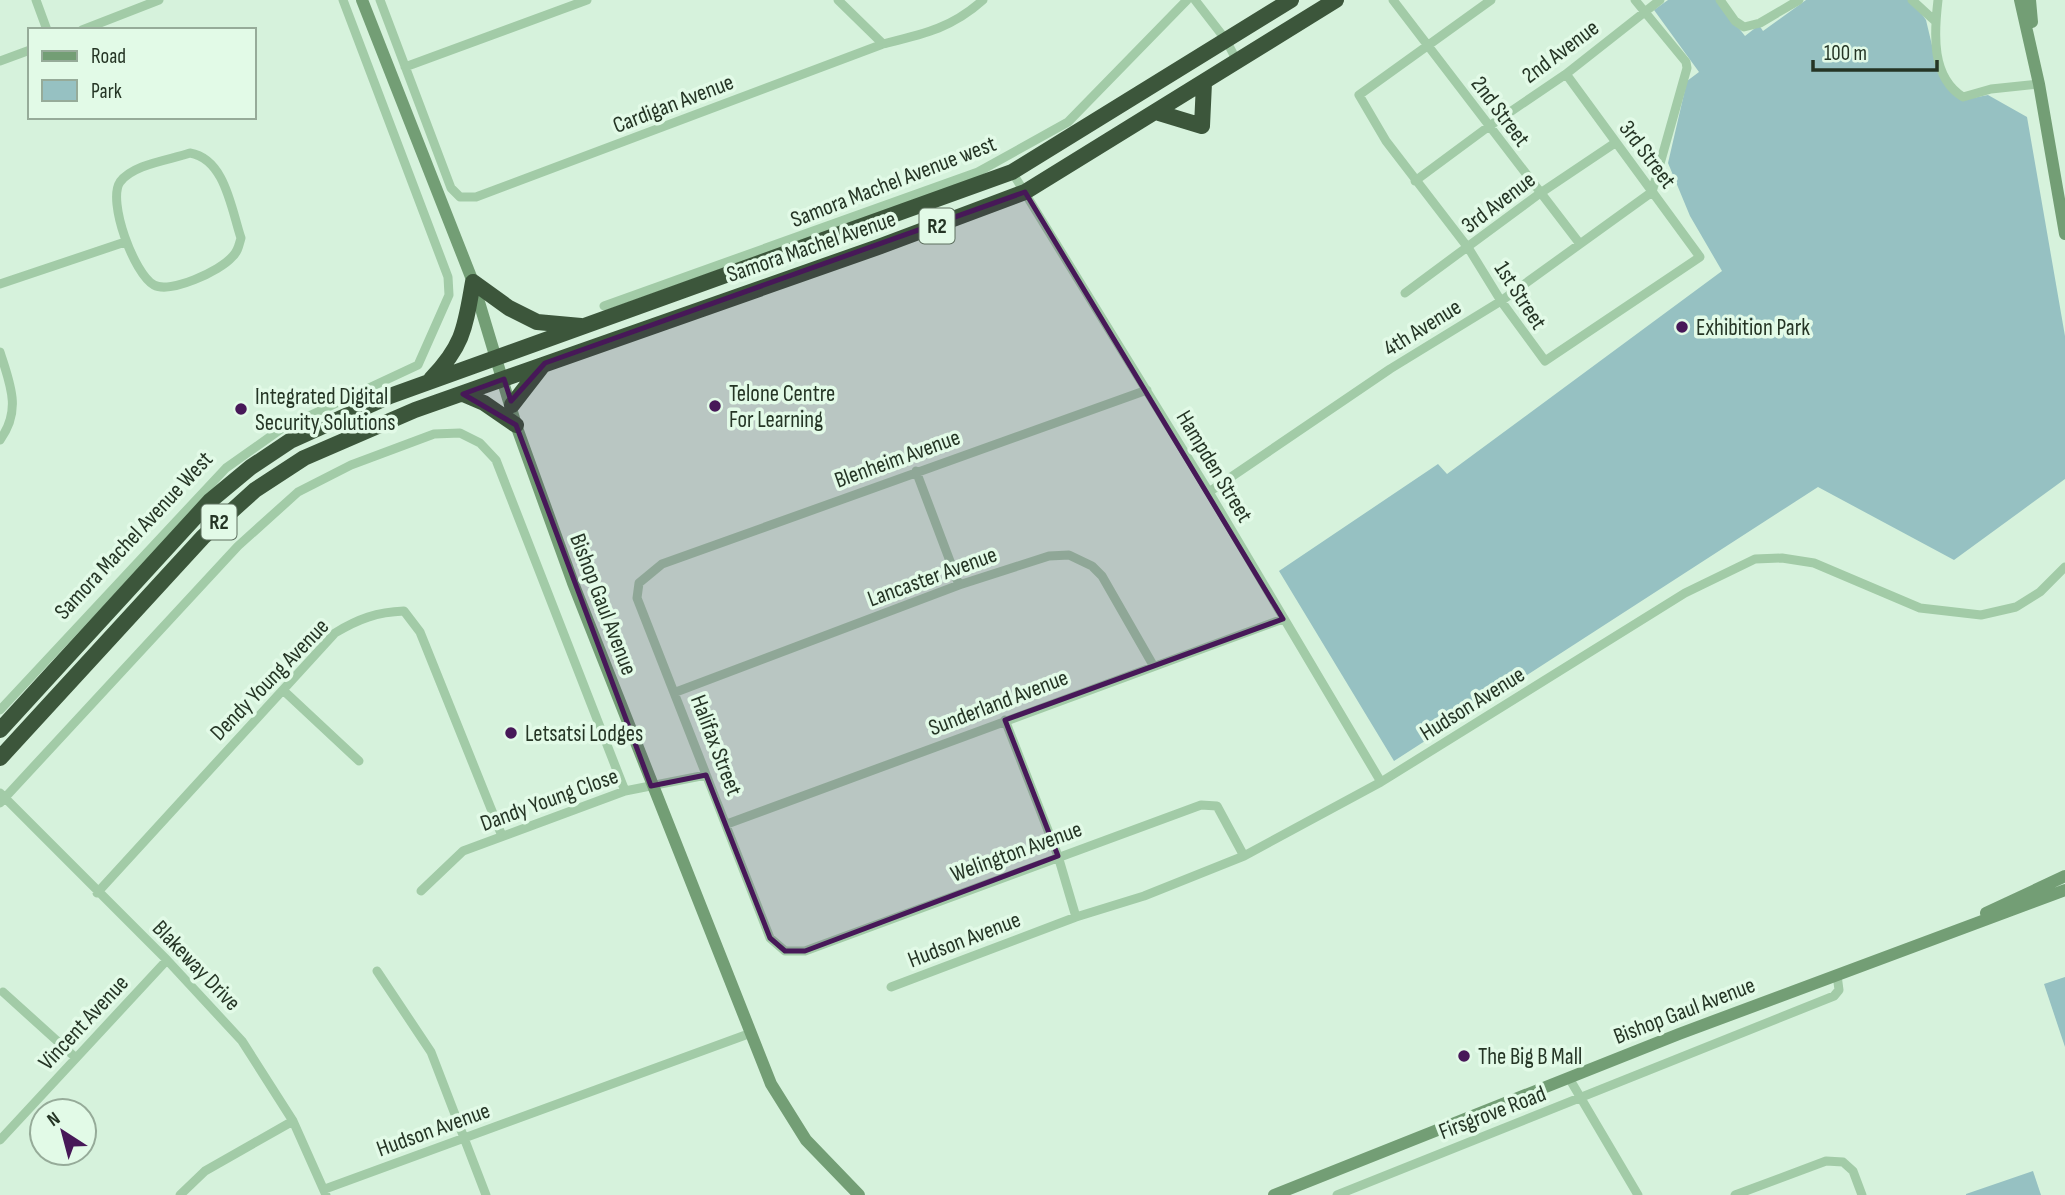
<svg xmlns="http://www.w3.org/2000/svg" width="2065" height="1195" viewBox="0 0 2065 1195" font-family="'Sofia Sans Condensed',sans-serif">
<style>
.green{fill:#96c1c2}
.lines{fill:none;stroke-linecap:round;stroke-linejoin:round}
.street{stroke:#a2cba7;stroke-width:9}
.secondary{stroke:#739e75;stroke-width:12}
.highway{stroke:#3c563b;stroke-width:16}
.marked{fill:#471858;fill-opacity:0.2;stroke:#471858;stroke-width:5;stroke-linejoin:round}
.poi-dot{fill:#471858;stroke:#e2fae7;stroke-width:2.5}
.labels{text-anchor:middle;stroke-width:7;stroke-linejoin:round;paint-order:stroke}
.shield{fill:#e2fae7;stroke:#5e705f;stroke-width:2}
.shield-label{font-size:21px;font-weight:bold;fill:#253525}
.street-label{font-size:23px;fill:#253525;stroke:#e2fae7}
.poi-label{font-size:23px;fill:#253525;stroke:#e2fae7;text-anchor:start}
</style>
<rect width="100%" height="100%" fill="#d6f2dc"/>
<path class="green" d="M1668,0H1717L1745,36L1759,25L1763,31L1806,0H1912L1926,20L1939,75L1962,100L1988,95L2027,117L2065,336V479L1954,560L1818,487L1394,761L1279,571L1438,464L1447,474L1722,271L1690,216L1668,163L1687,81L1699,72L1654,10Z
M2065,977V1047L2044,984Z
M2033,1171L2041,1195H1966V1194Z"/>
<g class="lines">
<path class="street" d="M36,0L47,30
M380,0L451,188L460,197H476L883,44C924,34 952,28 983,0
M838,0L883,44
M1195,0L1226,40L1238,63
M1393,0L1580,244
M1491,0L1359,95L1386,141L1469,249L1501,301L1545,361L1700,257L1566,74
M1720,0L1735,21L1744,27L1760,23L1799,0
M1912,0L1935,21
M1938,0C1934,34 1931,77 1963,97L1991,89L2039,84
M82,30L159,0
M0,61L30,50
M405,67L587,0
M190,153C225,159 231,208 241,238C239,245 238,252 232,257C220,271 170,294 154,285C134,274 107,201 120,182C133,164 170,160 190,153Z
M1012,172L1209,492L1381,782
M1415,181L1488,127L1566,74L1660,0
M0,284L125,242
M1405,293L1539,194L1615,143
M604,306L978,172L1068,122L1187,0
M0,352C10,384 22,410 0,440
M1147,390L662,564L639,583L637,598L770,938L785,951H805L1201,805L1217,806L1244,856
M916,471L959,585
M1209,492L1390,369L1501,301L1652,192L1687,68L1686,62L1635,0
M284,691L359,761
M676,692L959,585L1049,556L1069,555L1092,566L1102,576L1153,665
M0,710L226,468L281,429L418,365L449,295L448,277L343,0
M1005,720L1058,856L1076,917
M0,793L167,960L242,1041L293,1121L326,1195
M0,803L238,546L298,492L351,465L434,434L460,433L480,443L496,460L625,791
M727,824L1283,619
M421,891L463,851L625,791L706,775
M97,893L335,633C358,619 377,612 404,611L420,632L502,836
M377,971L431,1052L486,1195
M891,987L1076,917L1144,896L1244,856L1381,782L1685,593L1755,559L1782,558L1814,563L1920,608L1981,615L2016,607L2040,592L2065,567
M3,992L76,1058
M1569,1078L1638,1195
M0,1140L167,960
M325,1189L751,1033
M180,1195L205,1171L293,1121
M1337,1195L1834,996L1839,990L1837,975
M1735,1195L1826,1161L1843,1162L1853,1171L1862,1195"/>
<path class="secondary" d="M362,0L473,282L516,425L573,583L771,1084L806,1140L859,1195
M2020,0L2039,84L2065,234
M2030,0L2032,22
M1986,913L2065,876
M1274,1195L1679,1034L2065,890"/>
<path class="highway" d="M1156,112L1202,126L1204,83
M431,379C464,345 465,327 473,282L509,308L537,322L581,326
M463,394L484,403L516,425
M512,405L543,365
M0,730L210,501L251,467L290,441L390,396L1012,172L1291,0
M0,758L203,537L255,490L304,458L415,410L881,246L1025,192L1336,0"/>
</g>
<path class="marked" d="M1025,192L1283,619L1005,720L1058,856L805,951H785L770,938L706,775L651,786L516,425L463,394L504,379L511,401L545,363Z"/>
<g class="poi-dot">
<circle cx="1682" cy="327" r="7"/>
<circle cx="715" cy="406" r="7"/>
<circle cx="241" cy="409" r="7"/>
<circle cx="511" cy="733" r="7"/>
<circle cx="1464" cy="1056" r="7"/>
</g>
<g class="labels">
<g class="shield">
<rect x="919.5" y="208.5" width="35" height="35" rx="5"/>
<rect x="201.5" y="504.5" width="35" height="35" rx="5"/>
</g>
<g class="shield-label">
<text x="937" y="233">R2</text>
<text x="219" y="529">R2</text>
</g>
<g class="street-label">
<text transform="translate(1560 51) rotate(-37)" y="8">2nd Avenue</text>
<text transform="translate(673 103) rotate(-21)" y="8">Cardigan Avenue</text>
<text transform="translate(1501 111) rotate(53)" y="8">2nd Street</text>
<text transform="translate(1648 154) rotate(53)" y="8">3rd Street</text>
<text transform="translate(893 181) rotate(-21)" y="8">Samora Machel Avenue west</text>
<text transform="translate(1498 202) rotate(-37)" y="8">3rd Avenue</text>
<text transform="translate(811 246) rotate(-19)" y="8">Samora Machel Avenue</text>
<text transform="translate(1521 295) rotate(57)" y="8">1st Street</text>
<text transform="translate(1422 327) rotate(-32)" y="8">4th Avenue</text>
<text transform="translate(897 458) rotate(-20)" y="8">Blenheim Avenue</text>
<text transform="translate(1215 466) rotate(59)" y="8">Hampden Street</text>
<text transform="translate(133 535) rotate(-47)" y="8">Samora Machel Avenue West</text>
<text transform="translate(932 576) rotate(-20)" y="8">Lancaster Avenue</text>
<text transform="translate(604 604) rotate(69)" y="8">Bishop Gaul Avenue</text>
<text transform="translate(269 679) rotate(-46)" y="8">Dendy Young Avenue</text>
<text transform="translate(998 702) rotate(-21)" y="8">Sunderland Avenue</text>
<text transform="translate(1472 703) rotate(-32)" y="8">Hudson Avenue</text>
<text transform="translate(717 745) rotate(69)" y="8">Halifax Street</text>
<text transform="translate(549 799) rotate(-20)" y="8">Dandy Young Close</text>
<text transform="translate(1016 851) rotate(-20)" y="8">Welington Avenue</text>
<text transform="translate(964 939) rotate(-21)" y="8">Hudson Avenue</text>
<text transform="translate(197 965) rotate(46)" y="8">Blakeway Drive</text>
<text transform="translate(1684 1010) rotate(-21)" y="8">Bishop Gaul Avenue</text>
<text transform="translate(83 1022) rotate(-47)" y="8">Vincent Avenue</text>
<text transform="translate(1492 1112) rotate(-21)" y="8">Firsgrove Road</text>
<text transform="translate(433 1129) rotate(-20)" y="8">Hudson Avenue</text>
</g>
<g class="poi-label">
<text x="1696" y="335">Exhibition Park</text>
<text x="729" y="401">Telone Centre<tspan x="729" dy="26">For Learning</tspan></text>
<text x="255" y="404">Integrated Digital<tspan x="255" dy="26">Security Solutions</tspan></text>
<text x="525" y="741">Letsatsi Lodges</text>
<text x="1478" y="1064">The Big B Mall</text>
</g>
</g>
<rect x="28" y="28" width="228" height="91" fill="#e2fae7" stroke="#96ab99" stroke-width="2"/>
<rect x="42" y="51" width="35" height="10" fill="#739e75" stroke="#96ab99" stroke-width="2"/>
<text x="91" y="63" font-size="21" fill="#253525">Road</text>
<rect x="42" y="80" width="35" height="21" fill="#96c1c2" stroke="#96ab99" stroke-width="2"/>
<text x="91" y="98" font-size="21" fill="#253525">Park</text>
<g transform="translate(63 1132) rotate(324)"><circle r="33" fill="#e2fae7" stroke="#96ab99" stroke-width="2"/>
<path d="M0-5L12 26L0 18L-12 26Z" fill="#471858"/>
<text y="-10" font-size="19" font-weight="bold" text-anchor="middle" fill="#253525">N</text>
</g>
<path d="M1813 60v10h124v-10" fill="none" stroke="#253525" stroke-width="3.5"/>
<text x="1824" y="60" font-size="21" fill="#253525" stroke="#e2fae7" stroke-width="5" paint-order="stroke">100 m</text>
</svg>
